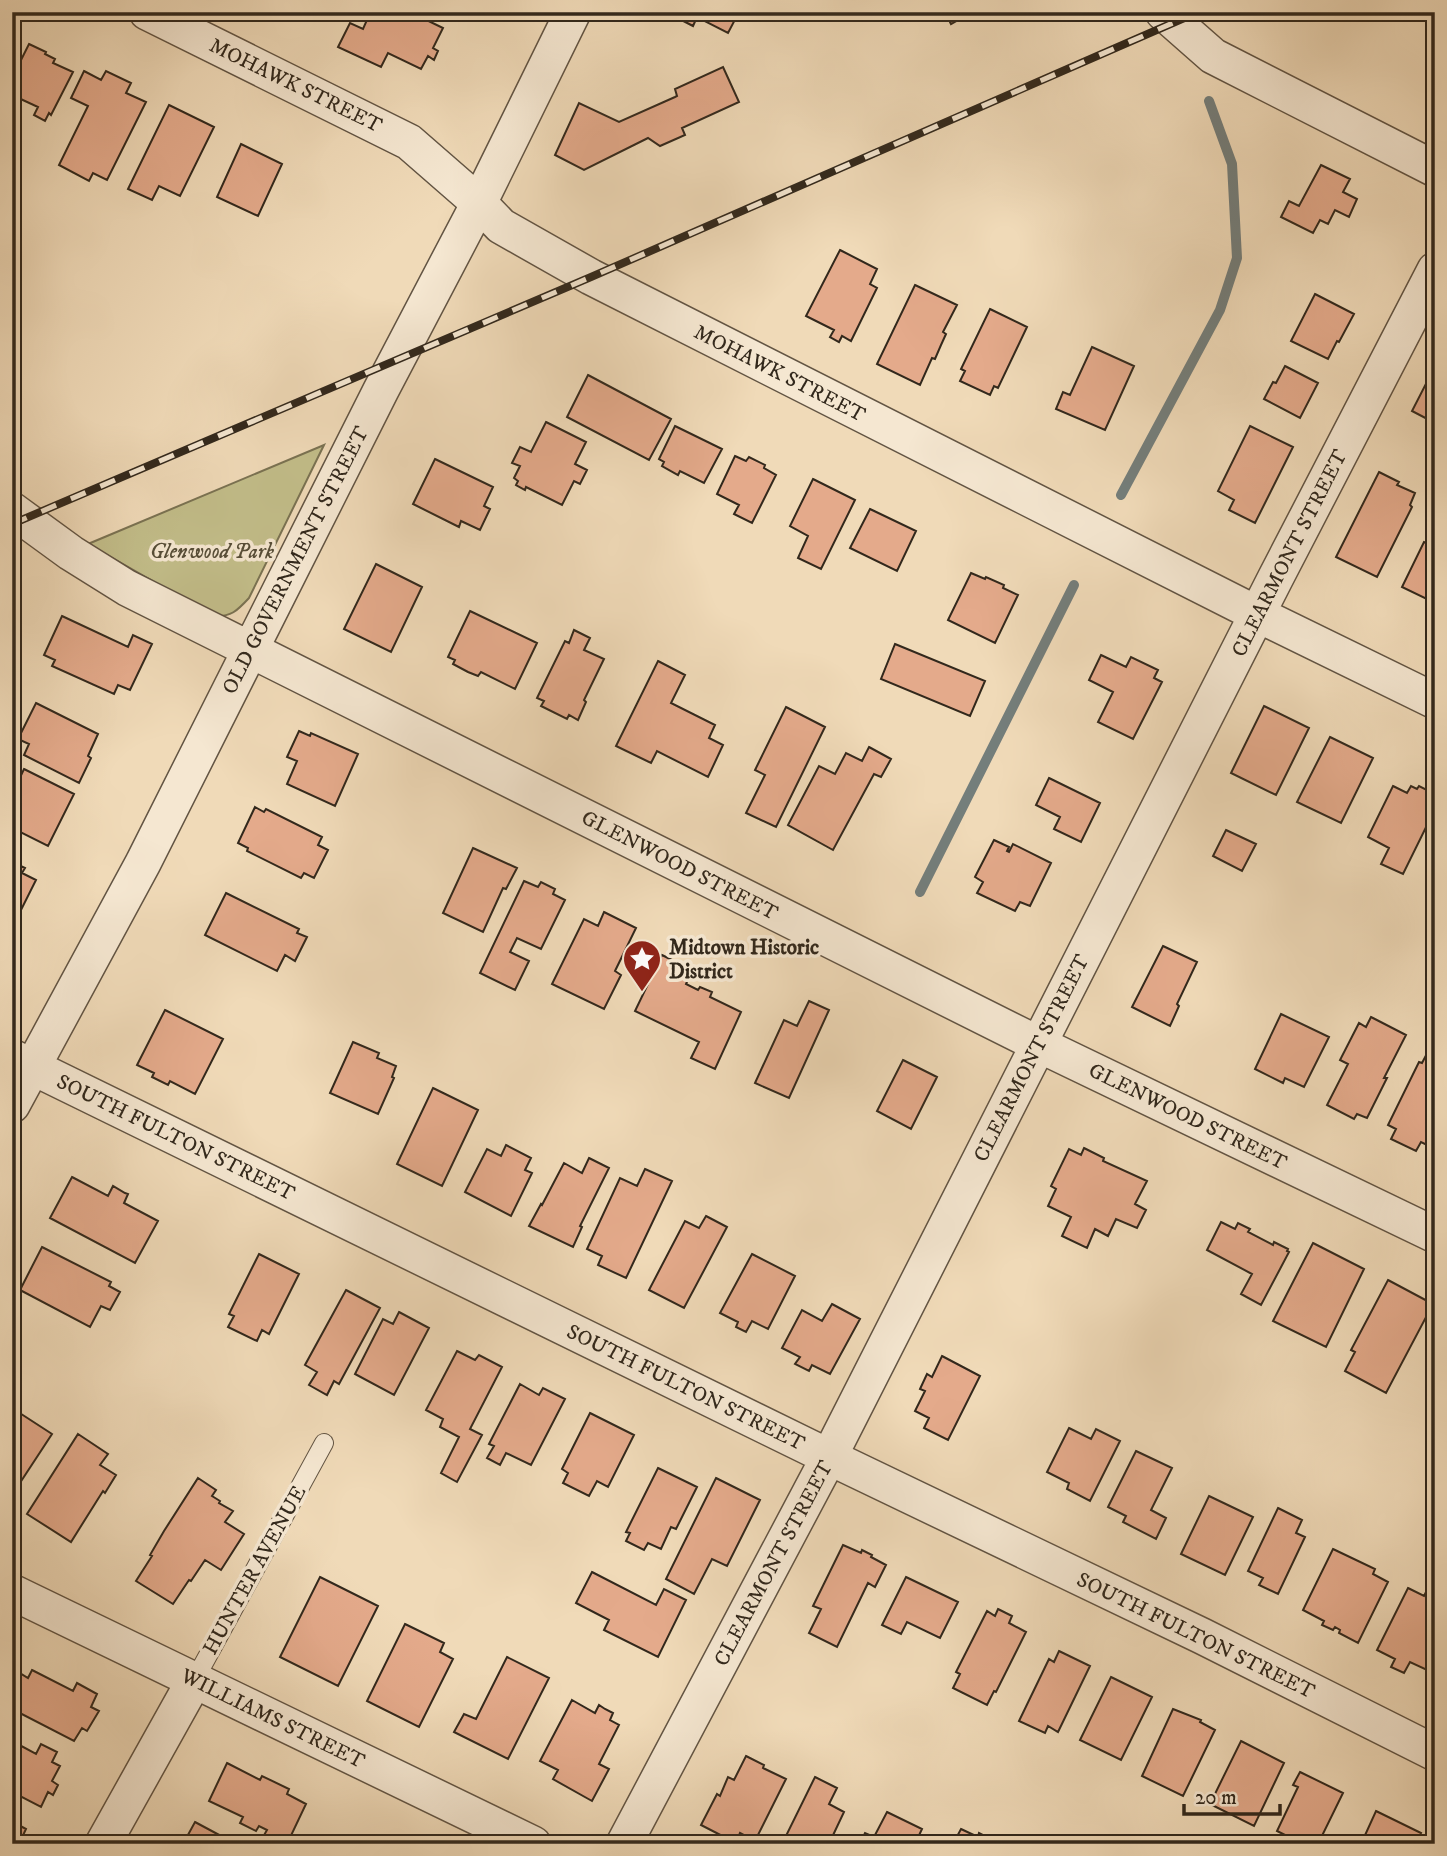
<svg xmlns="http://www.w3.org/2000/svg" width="1447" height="1856" viewBox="0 0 1447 1856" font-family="'IM FELL DW Pica',serif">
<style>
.green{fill:#c2bd89;stroke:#7a7252;stroke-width:2}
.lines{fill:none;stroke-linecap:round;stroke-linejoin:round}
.stream{stroke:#747e7b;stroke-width:10}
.building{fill:#e4aa8b;stroke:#32281c;stroke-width:2}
.service-casing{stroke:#625443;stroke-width:20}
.minor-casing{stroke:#625443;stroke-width:38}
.service{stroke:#f5e7d1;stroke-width:18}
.minor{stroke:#f5e7d1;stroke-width:35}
.rail-casing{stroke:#32281c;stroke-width:8}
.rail{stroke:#f5e7d1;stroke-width:5;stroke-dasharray:16;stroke-linecap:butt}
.labels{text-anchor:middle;stroke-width:7;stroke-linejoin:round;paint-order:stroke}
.street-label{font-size:21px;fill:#32281c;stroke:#f5e7d1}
.park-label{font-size:21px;font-style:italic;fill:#564d37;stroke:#f5e7d1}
.poi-label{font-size:21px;font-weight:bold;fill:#32281c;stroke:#f5e7d1;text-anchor:start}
</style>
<rect width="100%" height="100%" fill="#f0dab8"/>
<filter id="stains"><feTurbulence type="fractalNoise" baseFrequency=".00286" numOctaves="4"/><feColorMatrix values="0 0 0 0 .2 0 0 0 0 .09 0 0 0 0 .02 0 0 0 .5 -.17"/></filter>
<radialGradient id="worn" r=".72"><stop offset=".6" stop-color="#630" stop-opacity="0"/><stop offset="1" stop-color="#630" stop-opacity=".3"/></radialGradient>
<path class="green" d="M324,445L249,598C237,611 231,617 214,616L88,544Z"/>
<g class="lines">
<path class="stream" d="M1121,495L1220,310L1237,258L1232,164L1209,101
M920,892L1074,585"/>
</g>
<path class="building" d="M356,12H410L443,28L433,48L438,51L434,60L428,56L421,69L388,53L381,67L338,47L350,23L363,29L367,20L356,14Z
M666,12H739L728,33L697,17L693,26Z
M945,12H972L951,24Z
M29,44L46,52L45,54L55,59L53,63L73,72L51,115L49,113L45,121L34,115L38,107L12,95V78Z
M723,67L739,102L682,128L685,135L660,146L648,138L584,170L555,155L579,103L619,122L675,97L677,96L675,89Z
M84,71L101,80L106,71L131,83L126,93L146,102L107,180L93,173L89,181L59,165L88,106L71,98Z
M169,105L214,127L180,196L159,186L152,200L128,189Z
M241,144L282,164L258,216L217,197Z
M1321,165L1350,179L1343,192L1357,199L1349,217L1335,210L1328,224L1320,220L1313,233L1281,217L1289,201L1299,206Z
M840,250L877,269L870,284L877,288L851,341L842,336L839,342L830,337L834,330L806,316Z
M915,285L957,305L943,332L946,334L941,345L935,359L932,358L920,385L877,364Z
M1315,294L1354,314L1339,342L1337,341L1328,359L1291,341Z
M990,309L1027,327L998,388L994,386L990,395L960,381L965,371L961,369Z
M1092,347L1134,366L1105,430L1056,409L1063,392L1070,395Z
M1285,366L1318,383L1300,418L1264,399L1273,382L1276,383Z
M1433,370L1435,371V423L1412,411Z
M588,375L671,419L649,460L567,417Z
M546,422L586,442L575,464L587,470L580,484L574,481L562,505L526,487L525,490L516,485L518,481L514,478L520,466L512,463L520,447L531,452Z
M675,426L722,449L704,483L680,471L678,475L662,466L664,462L659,459Z
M1250,426L1293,447L1255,523L1229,510L1234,500L1218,491Z
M735,456L746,461L749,457L765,465L764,468L776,475L752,523L734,514L739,505L717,494Z
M435,459L493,487L484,506L490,509L480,530L461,521L459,527L413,504Z
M1379,472L1399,482L1397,485L1415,493L1410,505L1412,507L1377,577L1336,557Z
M813,479L855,500L821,569L798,558L808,536L790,526Z
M870,509L916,531L897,571L850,548Z
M1435,537V603L1402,587L1424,542L1431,545Z
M376,564L422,587L391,652L344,629Z
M971,573L985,579L986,577L1004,585L1003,588L1018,595L995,643L948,620Z
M470,611L537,643L515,689L481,672L478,676L468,672L453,664L455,660L448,657Z
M62,616L128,647L133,635L152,644L130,690L118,685L114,694L52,666L55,660L44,655Z
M574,630L590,638L584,650L604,659L584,700L586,702L578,720L569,715L567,719L541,706L544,701L537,698L565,641L569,643Z
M895,644L985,681L970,716L881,679Z
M1101,655L1126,667L1131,657L1158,670L1154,678L1162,682L1133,739L1098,722L1113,692L1089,680Z
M658,661L685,675L671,703L715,725L709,738L723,745L708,777L657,751L651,763L616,746Z
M36,703L98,734L88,756L91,758L79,783L24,755L29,744L18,739Z
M1264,706L1309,728L1276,795L1231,773Z
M786,707L825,727L776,827L746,813L765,775L755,770Z
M299,731L310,736L311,733L358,754L335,806L287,784L297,761L287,757Z
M1330,737L1373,758L1341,823L1297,802Z
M869,747L891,759L881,777L874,774L833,850L788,825L819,766L835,774L846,753L862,761Z
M24,769L74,794L48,846L12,828V803L18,790L15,788Z
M1049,778L1100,803L1081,842L1054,829L1060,817L1036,805Z
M1393,786L1407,793L1411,786L1417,789L1419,786L1435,794V809L1403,874L1381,864L1389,848L1368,837Z
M255,807L264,812L266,809L322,837L318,845L328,850L314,878L304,873L301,878L247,851L248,848L238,843Z
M1226,830L1256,844L1242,871L1213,856Z
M994,840L1009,847L1007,851L1009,852L1013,844L1051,863L1030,906L1020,902L1015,911L977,893L983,882L975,877Z
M473,848L517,868L506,889L503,888L483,932L443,913Z
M12,862L25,868L22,873L36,880L19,914L12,911Z
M524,881L538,887L541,882L555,889L553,894L565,900L541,949L517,938L510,952L529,961L515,990L480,973Z
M226,893L299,929L297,933L307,937L295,961L285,955L277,971L205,935Z
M604,912L636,928L615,971L621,975L604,1009L552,984L584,919L598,926Z
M1163,946L1197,962L1177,1004L1179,1006L1170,1026L1132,1007Z
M662,955L692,970L686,984L698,990L700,987L712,992L710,997L741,1012L715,1069L691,1058L699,1042L635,1011Z
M809,1001L829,1010L789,1098L755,1083L784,1020L797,1026Z
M165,1010L223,1039L195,1094L170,1081L168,1085L152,1077L154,1073L137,1065Z
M1281,1014L1329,1037L1304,1087L1285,1078L1283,1083L1255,1069Z
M1371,1017L1406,1035L1384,1078H1387L1367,1118L1357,1114L1354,1119L1327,1105L1348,1064L1340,1060L1359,1023L1366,1027Z
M353,1042L379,1053L377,1058L396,1066L392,1077L394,1078L378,1114L330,1093Z
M1432,1044L1435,1046V1131L1427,1145L1421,1142L1416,1151L1391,1139L1396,1129L1388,1125L1419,1062L1422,1063Z
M903,1060L937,1077L911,1129L877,1111Z
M433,1088L478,1110L442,1186L397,1164Z
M506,1145L531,1158L525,1170L532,1173L511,1216L465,1192L487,1149L501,1156Z
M1084,1148L1104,1158L1103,1161L1147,1181L1135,1204L1146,1210L1137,1228L1116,1219L1108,1236L1095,1229L1087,1248L1062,1236L1071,1217L1048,1206L1056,1189L1051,1186L1069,1149L1081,1155Z
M589,1158L609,1168L580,1226L582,1227L573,1247L529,1226L541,1204L542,1205L564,1163L582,1173Z
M645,1169L672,1181L626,1278L598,1265L602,1256L587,1249L620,1178L637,1186Z
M72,1177L108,1196L113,1186L125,1193L128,1194L124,1203L158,1221L135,1263L50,1218Z
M706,1216L727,1227L684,1308L649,1290L685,1221L699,1228Z
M1221,1222L1235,1229L1238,1223L1250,1229L1248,1232L1273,1245L1274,1242L1288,1249L1287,1251L1289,1252L1261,1305L1241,1294L1252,1274L1207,1250Z
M1313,1243L1364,1269L1326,1347L1273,1321Z
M42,1247L111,1282L109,1286L120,1292L110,1310L101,1306L90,1327L20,1290Z
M259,1254L299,1274L269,1334L262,1330L257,1341L228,1327L234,1316L229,1314Z
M752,1254L795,1276L768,1329L752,1321L746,1332L736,1327L738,1322L720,1313Z
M1388,1280L1433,1304L1386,1393L1345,1371L1355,1352L1351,1350Z
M346,1290L380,1308L339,1384L334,1381L327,1395L309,1385L317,1372L305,1365Z
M832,1304L860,1319L830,1374L812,1365L809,1371L795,1364L800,1357L782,1348L802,1310L822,1321Z
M399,1312L429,1328L394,1395L355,1374L383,1319L393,1324Z
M457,1351L475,1360L479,1355L502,1367L470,1429L482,1435L457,1482L441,1473L459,1437L440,1427L443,1419L426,1410Z
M942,1356L980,1376L948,1440L924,1428L929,1418L915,1411L925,1391L920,1389L927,1374L932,1377Z
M520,1384L539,1395L543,1388L565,1399L531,1465L506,1453L500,1465L487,1458L494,1446L489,1444Z
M12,1408L52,1434L14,1492L12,1491Z
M590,1413L634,1435L608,1487L597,1481L589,1496L563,1483L568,1473L562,1469Z
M1069,1428L1091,1439L1096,1429L1120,1441L1090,1501L1067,1489L1069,1483L1047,1472Z
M78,1434L108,1454L100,1465L116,1475L105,1493L103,1491L71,1542L27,1514Z
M1136,1451L1172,1468L1151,1510L1166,1518L1156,1539L1123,1522L1126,1516L1108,1507Z
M658,1468L697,1487L676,1529L671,1527L661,1549L648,1543L644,1550L626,1541L630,1533L626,1532Z
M198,1478L216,1490L212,1496L220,1501L219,1503L233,1511L225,1522L244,1534L221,1570L205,1560L191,1581L189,1580L173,1604L136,1581L152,1556L150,1555L164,1531Z
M716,1478L760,1500L727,1566L712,1559L694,1594L666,1579Z
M1209,1496L1253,1517L1225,1575L1181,1554Z
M1278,1508L1302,1520L1296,1533L1305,1537L1278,1594L1259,1585L1263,1578L1248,1571Z
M843,1545L861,1553L862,1550L872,1555L871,1557L886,1565L875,1587L868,1583L837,1647L809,1633L821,1609L813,1606Z
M1333,1549L1375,1569L1373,1574L1388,1582L1358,1643L1339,1633L1340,1630L1335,1627L1333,1630L1322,1625L1324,1621L1303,1610Z
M592,1572L656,1605L664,1589L686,1600L658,1657L604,1630L609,1620L576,1603Z
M320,1577L378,1606L338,1686L280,1657Z
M906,1577L958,1602L940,1638L907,1622L901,1634L882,1625Z
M1408,1588L1424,1596L1428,1588L1435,1591V1653L1427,1670L1410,1662L1404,1673L1391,1667L1395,1659L1377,1650Z
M998,1609L1012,1616L1009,1623L1026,1632L996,1692L994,1691L987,1705L953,1688L960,1674L956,1672L987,1611L995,1616Z
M405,1624L444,1643L440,1652L453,1659L419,1727L367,1701Z
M1059,1651L1090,1666L1058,1732L1048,1726L1045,1733L1019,1721L1049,1659L1054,1662Z
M507,1657L549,1678L508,1759L454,1732L464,1714L476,1719Z
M32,1670L73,1691L77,1683L97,1694L91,1707L99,1711L87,1731L82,1728L74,1741L12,1709L16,1701L12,1699V1683L18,1672L28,1678Z
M1111,1677L1152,1697L1121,1760L1080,1740Z
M572,1700L595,1713L599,1705L605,1709L613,1713L610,1720L619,1725L599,1764L609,1769L592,1801L553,1779L558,1770L540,1761Z
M1173,1709L1201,1720L1200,1722L1215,1730L1183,1796L1142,1776Z
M12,1741L36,1754L41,1744L57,1752L52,1762L60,1766L52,1781L58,1785L53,1795L48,1792L41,1807L12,1792Z
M1241,1741L1284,1763L1254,1826L1210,1804Z
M746,1756L764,1765L763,1768L786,1779L755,1841L740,1833L736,1843L701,1825L717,1794L720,1796L728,1777L734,1780Z
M227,1763L260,1780L262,1776L289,1789L287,1794L306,1804L287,1844H278L263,1837L267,1830L259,1826L256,1831L240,1823L243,1817L209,1801Z
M1300,1772L1343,1793L1318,1844H1303L1277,1831L1298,1787L1293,1785Z
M815,1777L837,1788L829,1804L844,1812L835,1831L829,1844H782Z
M12,1810L18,1813L13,1822L26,1829L19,1844H12Z
M1376,1811L1421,1833L1415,1844H1361Z
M887,1812L922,1829L915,1844H860L865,1833L874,1837Z
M195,1822L236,1844H183Z
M961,1829L978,1837L979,1833L1000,1844H953Z"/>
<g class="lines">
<defs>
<path id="service" d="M194,1681L324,1443"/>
<path id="minor" d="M147,12L409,142L479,203L501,226L591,277L1257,614L1435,701
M1163,12L1213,56L1435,169
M12,510L71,553L127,588L1038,1044L1435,1235
M12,1057L829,1457L1202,1636L1435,1753
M12,1105L143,863L381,390L479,203L573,12
M12,1592L533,1844
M103,1844L194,1681
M624,1844L829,1457L1275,579L1435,270"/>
</defs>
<use href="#service" class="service-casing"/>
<use href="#minor" class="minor-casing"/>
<use href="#service" class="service"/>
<use href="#minor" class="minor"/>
<defs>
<path id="rail" d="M12,524L591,277L1198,12"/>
</defs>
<use href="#rail" class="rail-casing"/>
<use href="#rail" class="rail"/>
</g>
<defs>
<symbol id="sight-pin" viewBox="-11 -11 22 30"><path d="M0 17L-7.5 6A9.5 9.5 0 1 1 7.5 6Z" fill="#8f2418" stroke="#f5e7d1"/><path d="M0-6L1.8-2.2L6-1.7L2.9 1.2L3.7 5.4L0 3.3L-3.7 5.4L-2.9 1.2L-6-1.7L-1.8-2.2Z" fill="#fff"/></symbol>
</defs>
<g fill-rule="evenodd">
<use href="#sight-pin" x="620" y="937" width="44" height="60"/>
</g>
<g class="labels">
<g class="street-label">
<text transform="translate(296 85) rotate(26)" y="7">MOHAWK STREET</text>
<text transform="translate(780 373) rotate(27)" y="7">MOHAWK STREET</text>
<text transform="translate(1289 553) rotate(-63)" y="7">CLEARMONT STREET</text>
<text transform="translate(295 560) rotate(-63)" y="7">OLD GOVERNMENT STREET</text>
<text transform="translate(680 865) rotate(27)" y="7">GLENWOOD STREET</text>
<text transform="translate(1031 1058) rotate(-63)" y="7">CLEARMONT STREET</text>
<text transform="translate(1188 1116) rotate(26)" y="7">GLENWOOD STREET</text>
<text transform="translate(176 1137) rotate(26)" y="7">SOUTH FULTON STREET</text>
<text transform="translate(686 1387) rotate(26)" y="7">SOUTH FULTON STREET</text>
<text transform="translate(773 1563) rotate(-62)" y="7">CLEARMONT STREET</text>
<text transform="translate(254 1570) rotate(-61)" y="7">HUNTER AVENUE</text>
<text transform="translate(1196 1635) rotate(26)" y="7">SOUTH FULTON STREET</text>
<text transform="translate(273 1718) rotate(26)" y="7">WILLIAMS STREET</text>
</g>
<g class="park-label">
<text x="212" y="558">Glenwood Park</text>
</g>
<g class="poi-label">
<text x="669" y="954">Midtown Historic<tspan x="669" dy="24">District</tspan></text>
</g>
</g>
<rect width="1447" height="1856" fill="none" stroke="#f0dab8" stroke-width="42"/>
<rect x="14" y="14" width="1419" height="1828" fill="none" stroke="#32281c" stroke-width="3.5"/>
<rect x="21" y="21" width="1405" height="1814" fill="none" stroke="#32281c" stroke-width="2"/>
<path d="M1184 1804v10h96v-10" fill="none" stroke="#32281c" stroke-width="3.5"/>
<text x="1195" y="1804" font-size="21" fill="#32281c" stroke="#f5e7d1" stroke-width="5" paint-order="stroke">20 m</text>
<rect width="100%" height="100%" filter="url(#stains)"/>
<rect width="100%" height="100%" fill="url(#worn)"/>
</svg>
